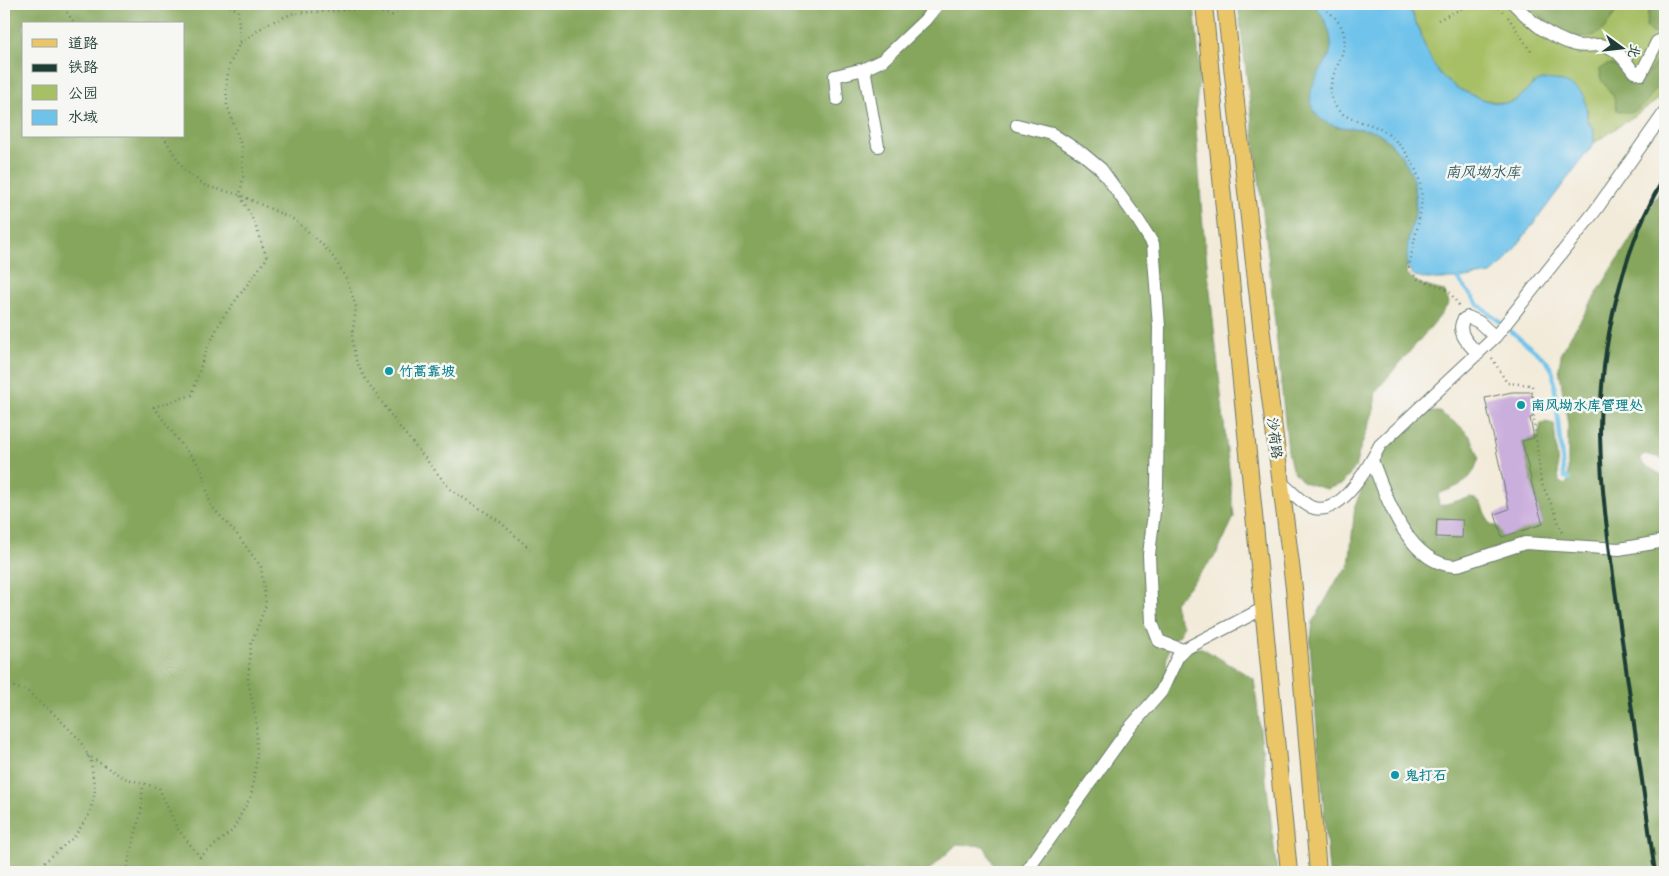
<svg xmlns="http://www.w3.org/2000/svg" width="1669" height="876" viewBox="0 0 1669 876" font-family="Sriracha,'LXGW WenKai TC',sans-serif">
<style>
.green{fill:#a7c066;stroke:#637e4d}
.forest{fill:#85a65b;stroke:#527248;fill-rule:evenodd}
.water{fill:#6fc3eb;stroke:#478090}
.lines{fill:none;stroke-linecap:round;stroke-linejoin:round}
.stream{stroke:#6fc3eb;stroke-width:4}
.building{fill:#caaedc}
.minor-casing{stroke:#697a6e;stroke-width:14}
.major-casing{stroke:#697a6e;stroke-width:18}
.path{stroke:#697a6e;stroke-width:2.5;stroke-dasharray:1 4;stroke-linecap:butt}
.minor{stroke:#fff;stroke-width:12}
.major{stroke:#ebc669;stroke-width:16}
.rail{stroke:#1f3d34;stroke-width:4}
.culture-dot{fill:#0f9aa8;stroke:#f6f6f2;stroke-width:2}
.labels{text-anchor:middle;stroke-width:5;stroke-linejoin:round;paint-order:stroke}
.culture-label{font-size:14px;font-weight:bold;fill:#0d838f;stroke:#f6f6f2;text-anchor:start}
.street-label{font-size:14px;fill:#1f3d34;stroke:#f6f6f2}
.water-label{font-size:15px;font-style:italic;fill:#335e62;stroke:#f6f6f2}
</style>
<rect width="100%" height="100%" fill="#f6f6f2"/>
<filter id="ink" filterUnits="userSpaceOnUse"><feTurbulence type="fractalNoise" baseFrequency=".02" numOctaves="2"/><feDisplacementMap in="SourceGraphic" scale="10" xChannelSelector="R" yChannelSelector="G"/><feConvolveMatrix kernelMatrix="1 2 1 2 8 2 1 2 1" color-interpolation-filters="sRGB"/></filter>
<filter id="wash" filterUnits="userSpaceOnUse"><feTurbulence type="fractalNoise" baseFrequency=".0096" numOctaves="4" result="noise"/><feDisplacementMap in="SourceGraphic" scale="20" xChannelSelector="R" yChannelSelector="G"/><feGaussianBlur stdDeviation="1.12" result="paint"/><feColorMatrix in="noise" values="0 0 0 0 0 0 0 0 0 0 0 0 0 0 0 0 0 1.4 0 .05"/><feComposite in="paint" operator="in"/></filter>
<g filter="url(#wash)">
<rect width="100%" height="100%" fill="#f3ebda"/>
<path class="green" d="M1409,4H1529L1542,18L1571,38L1614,15L1618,4H1649V9L1646,26L1660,34L1665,30V95L1594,143V130L1587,119V108L1533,83L1524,95L1515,101L1506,104L1481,99L1452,86L1442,77L1431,63Z"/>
<path class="forest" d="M4,4H1194L1200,71L1195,113L1202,216L1234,517L1217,553L1199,575L1175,602L1176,613L1183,625L1180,635L1170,641L1166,663L1169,669L1193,648H1202L1254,679L1277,872H990L994,865L984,846L957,844L927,872H4ZM24,24H184V136H24Z
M1238,4H1314C1325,17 1336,39 1329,56C1324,66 1318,76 1313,85L1336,127L1376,131L1392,145L1406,163L1412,176L1415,198V215L1410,232L1406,273C1416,284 1430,288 1444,291L1449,303L1440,316L1376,391L1374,410L1359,452L1355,468L1342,484L1326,489L1303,482L1292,469L1288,451L1268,254Z
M1529,4H1618C1612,21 1604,36 1584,37C1581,38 1576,39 1572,38C1560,36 1538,13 1529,4Z
M1649,4H1665V30L1660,34L1651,33L1646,26L1649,9Z
M1661,59L1665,62V81C1648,92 1644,120 1617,110L1613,95L1601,80L1600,69C1616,54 1626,81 1638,80C1650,79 1651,62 1661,59Z
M1665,183V459L1645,454L1640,457L1643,464L1665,477V872H1329L1310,645L1313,622L1338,578L1349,567L1355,505L1363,487L1391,444L1427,412H1439L1460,426L1471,437L1479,457C1471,484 1462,484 1438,494L1439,506L1471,497L1480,502L1490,524L1499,527L1502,536L1543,524L1534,493L1522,441L1538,437L1541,423L1545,422L1554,424L1559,482L1565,485L1568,481V425L1559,368L1562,350Z"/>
<path class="water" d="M1314,4H1409C1412,15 1417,25 1421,36C1434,70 1441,83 1477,97C1486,101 1497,104 1506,103C1524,102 1527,83 1543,80C1555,77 1582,87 1585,99C1587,106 1586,112 1587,118C1587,122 1590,124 1592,128C1595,132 1594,138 1594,143L1504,263L1491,274L1458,279H1427L1414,276L1407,266C1407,255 1407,243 1410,232C1411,226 1415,220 1415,214C1417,202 1415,188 1412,176C1408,162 1388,135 1374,131C1352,125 1320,133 1312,105C1306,86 1322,72 1329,56C1336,39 1325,17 1314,4Z"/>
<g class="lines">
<path class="stream" d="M1458,279L1479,305L1546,360L1553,372L1564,477L1569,479"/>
</g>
<g id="blocks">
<path class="building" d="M1512,392H1532L1533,417L1530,418L1534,438L1522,441L1536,501L1543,524L1502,537L1495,514L1509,509L1485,398Z
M1437,519L1463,520L1462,538L1436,537Z"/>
</g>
</g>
<g filter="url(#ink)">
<use href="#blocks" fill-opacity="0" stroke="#697a6e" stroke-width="1"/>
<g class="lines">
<defs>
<path id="minor" d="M1514,4C1534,24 1547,36 1575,45C1583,47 1591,45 1598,45C1616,45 1624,60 1634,72L1641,74L1657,42L1660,40L1665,43
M864,69L878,146
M837,99L835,76L864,69L883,60L925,20L938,4
M1017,125L1052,134L1083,154L1101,169L1138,220L1153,244L1159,327L1157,486L1149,555L1152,623L1159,641L1183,650
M1478,354C1469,344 1455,332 1464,319L1468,317L1479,322L1495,337
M1372,460C1386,497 1408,564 1455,566L1525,543L1619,549L1665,541
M1281,483C1291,490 1300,502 1311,507C1340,519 1369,466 1380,445L1495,337L1595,211L1665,112
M1026,872L1127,731L1161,692L1177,658L1183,650L1264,608"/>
<path id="major" d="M1204,4L1289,872
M1225,4L1262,334L1294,588L1318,872"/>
</defs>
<use href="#minor" class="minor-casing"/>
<use href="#major" class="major-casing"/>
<path class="path" d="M61,4L75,24
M225,4L238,10L240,43
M1320,4C1326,10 1334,15 1339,23C1358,51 1321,75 1333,102C1340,118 1357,120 1371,125C1384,129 1395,139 1404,150C1437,194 1414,223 1409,270L1418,279L1442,287L1449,291L1460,307
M1423,4H1441
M1495,4L1503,11
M1508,17L1532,53
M1438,20L1471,4
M163,136L184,170L206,186L240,195L295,220L320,242L334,258L347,280L356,307L352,336L355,358L364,377L398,425L451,490L499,521L533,552
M1492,358L1507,383L1532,385L1534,421L1541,482L1555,512L1562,533
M4,684L27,691L56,716L79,739L91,761L95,793L89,815L74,837L33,872
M87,755L124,778L159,788L177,828L200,857L232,831L251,796L257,757L256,719L248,681L251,644L266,605L261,567L236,533L211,506L201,468L177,439L154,407L192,395L204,356L221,320L267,258L254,222L240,195L243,177L242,148L227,105L226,86L229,66L240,43L267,24L294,13L349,10L374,11L392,15L399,11L404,4
M126,872L141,812L143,784"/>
<use href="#minor" class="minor"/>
<use href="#major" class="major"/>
<path class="rail" d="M1655,872C1644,795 1633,718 1622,640C1613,572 1601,503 1600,434C1600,347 1621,250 1665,176"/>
</g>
</g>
<g class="culture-dot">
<circle cx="389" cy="371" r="5"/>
<circle cx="1521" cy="405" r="5"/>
<circle cx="1395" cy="775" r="5"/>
</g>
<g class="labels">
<g class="culture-label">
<text x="399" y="376">竹蒿靠坡</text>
<text x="1531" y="410">南风坳水库管理处</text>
<text x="1405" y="780">鬼打石</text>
</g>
<g class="street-label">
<text transform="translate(1275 438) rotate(83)" y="5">沙荷路</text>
</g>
<g class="water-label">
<text x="1483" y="177">南风坳水库</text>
</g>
</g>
<rect width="1669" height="876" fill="none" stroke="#f6f6f2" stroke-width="20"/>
<rect x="22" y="22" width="162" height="115" fill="#f6f6f2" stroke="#a0aca6"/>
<rect x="32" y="39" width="25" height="8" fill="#ebc669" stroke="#a0aca6"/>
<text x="68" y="48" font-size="15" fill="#1f3d34">道路</text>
<rect x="32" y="64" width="25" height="8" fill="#1f3d34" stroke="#a0aca6"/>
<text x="68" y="72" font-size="15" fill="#1f3d34">铁路</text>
<rect x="32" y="85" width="25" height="15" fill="#a7c066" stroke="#a0aca6"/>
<text x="68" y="98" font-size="15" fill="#1f3d34">公园</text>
<rect x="32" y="110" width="25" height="15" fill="#6fc3eb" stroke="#a0aca6"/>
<text x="68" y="122" font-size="15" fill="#1f3d34">水域</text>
<g transform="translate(1622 48) rotate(105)" stroke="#f6f6f2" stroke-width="4" paint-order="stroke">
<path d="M0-4L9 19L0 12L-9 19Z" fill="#1f3d34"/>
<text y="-8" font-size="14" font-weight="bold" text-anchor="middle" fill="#1f3d34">北</text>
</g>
</svg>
